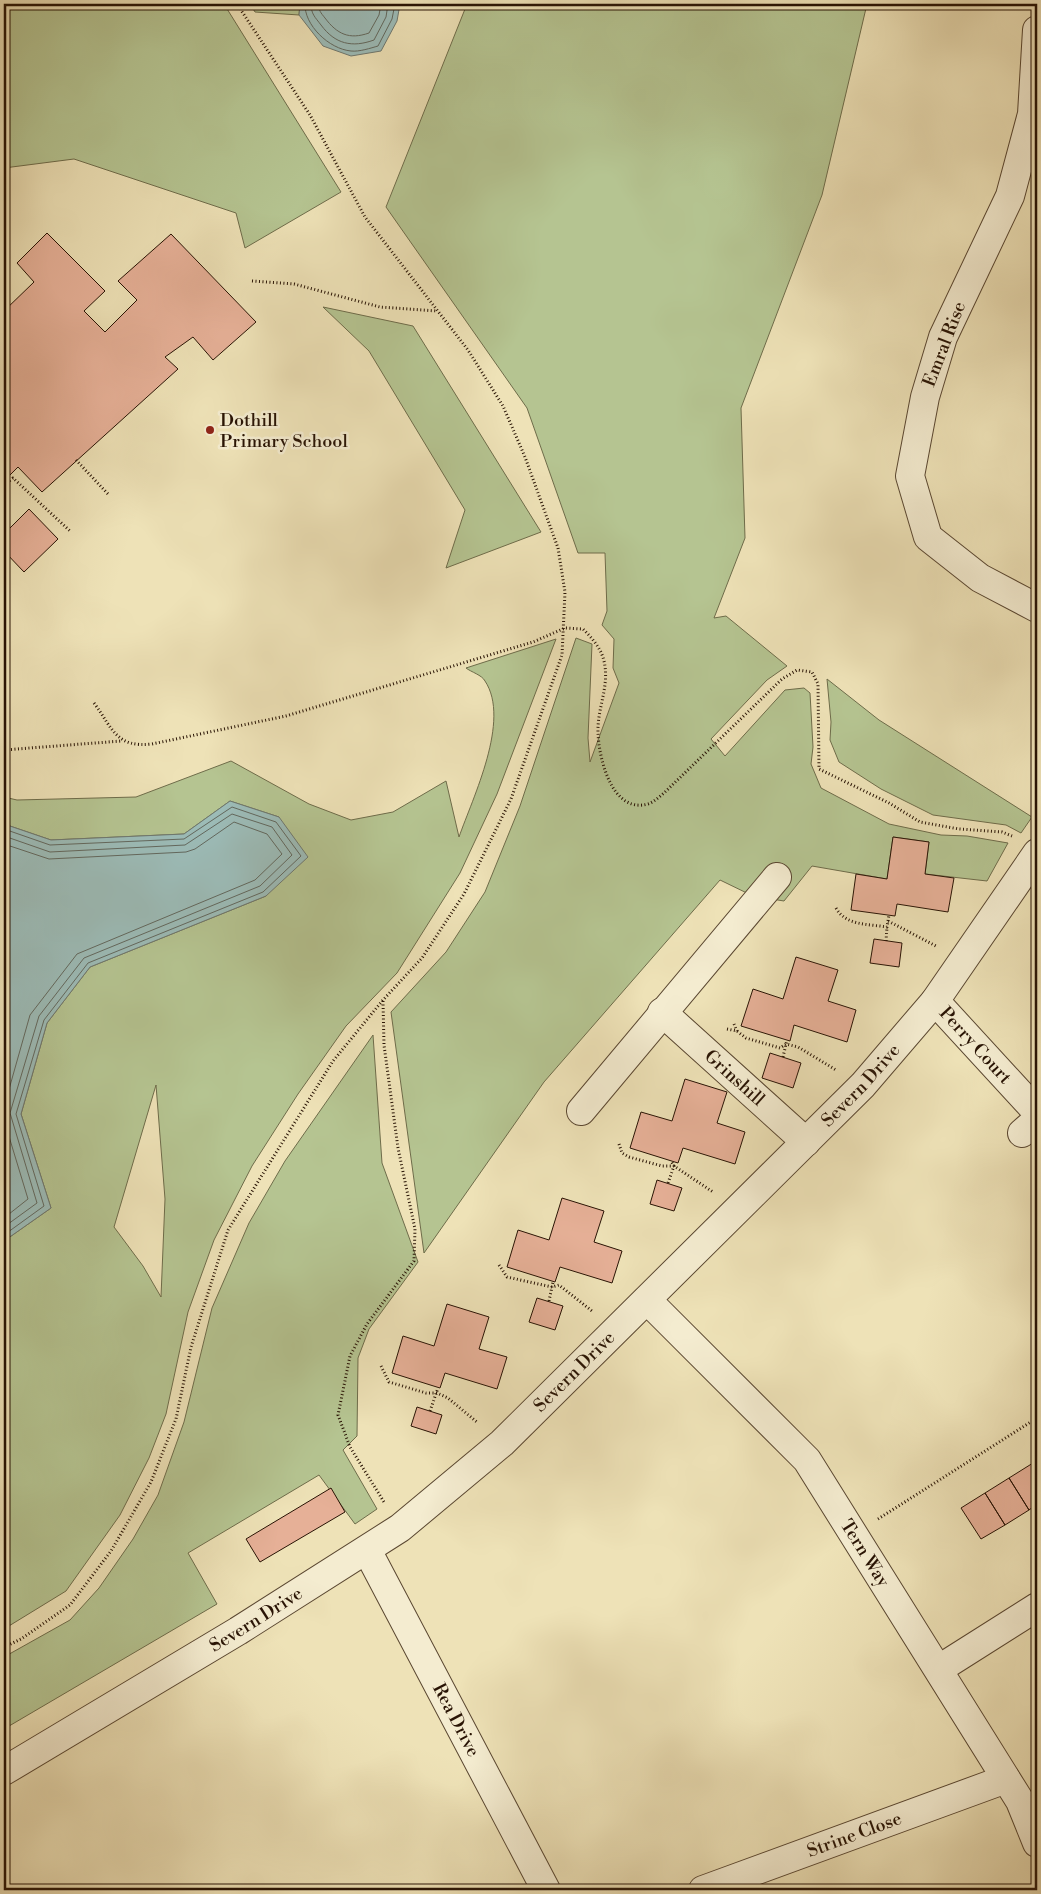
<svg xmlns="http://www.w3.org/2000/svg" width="1041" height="1894" viewBox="0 0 1041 1894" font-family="'Libre Bodoni',serif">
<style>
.green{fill:#b5c491;stroke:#6e6c4a;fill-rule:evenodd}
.water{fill:#9cbcb8;stroke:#6e7870}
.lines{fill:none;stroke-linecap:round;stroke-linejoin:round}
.shore{stroke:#62685e;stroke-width:1}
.building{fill:#e6b097;stroke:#281304}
.minor-casing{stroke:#5a4731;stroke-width:30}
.path{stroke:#281304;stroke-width:3;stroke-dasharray:1 2.5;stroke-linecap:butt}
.minor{stroke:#f4ecd0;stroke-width:28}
.poi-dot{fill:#8f2418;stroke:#f4ecd0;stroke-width:2}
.labels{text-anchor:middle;stroke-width:5;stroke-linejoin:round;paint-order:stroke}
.street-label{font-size:18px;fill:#281304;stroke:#f4ecd0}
.poi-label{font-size:18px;fill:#281304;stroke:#f4ecd0;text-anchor:start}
</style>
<rect width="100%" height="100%" fill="#eee2b7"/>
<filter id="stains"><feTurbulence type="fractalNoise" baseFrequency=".004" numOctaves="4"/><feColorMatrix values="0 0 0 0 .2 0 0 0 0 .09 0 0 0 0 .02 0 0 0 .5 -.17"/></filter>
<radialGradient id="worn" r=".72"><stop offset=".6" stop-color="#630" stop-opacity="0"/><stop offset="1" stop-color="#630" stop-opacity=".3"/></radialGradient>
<path class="green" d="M4,4H224L341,192L245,248L236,213L74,159L4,168Z
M250,4H300L299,15L255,12Z
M467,4H867L822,195L741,408L745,538L714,618L726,616L787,666L767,680L711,739L725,756L785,690L804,688L810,693L813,747L811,764L821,788L889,824L941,835L967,836L1008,843L987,881L925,874L929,842L893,837L887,879L812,866L784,901L753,896L720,880L544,1082L424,1253L391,1012L446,952L485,892L520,806L576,638L592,644L588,738L590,762L619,683L613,668L614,639L602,625L607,611L605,553H578L527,408L386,207Z
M323,307L413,326L541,532L446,568L465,510L369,351Z
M556,639L497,794L460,873L397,973L346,1026L298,1094L252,1166L214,1240L188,1312L166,1414L149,1458L120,1515L66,1591L4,1629V1241L51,1208L21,1114L47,1023L90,967L266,896L279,817L230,801L184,834L51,840L4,824V797L17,800L136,797L231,761L309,804L351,820L393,812L446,781L459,837C473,797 511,720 485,681C482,675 471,672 466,668ZM156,1085L165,1199L161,1297L143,1266L114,1227Z
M827,679L879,720L1032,817L1021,833L1006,825L933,815L881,789L839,762L830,740L831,722Z
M373,1035L382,1163L418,1262L369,1329L358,1358L357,1436L343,1450L377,1509L355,1524L319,1475L188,1553L217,1604L4,1729V1657L70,1620L99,1588L133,1539L158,1495L184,1422L212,1308L249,1223L285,1161Z"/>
<path class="water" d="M300,4H400L397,21L381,51L351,56L323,46L299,15Z
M230,801L279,817L308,857L266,896L90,967L47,1023L21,1114L51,1208L4,1241V824L51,840L184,834Z"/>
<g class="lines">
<path class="shore" d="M305,4C304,25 329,49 351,51C359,52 371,48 378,46L392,19L395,4
M311,4C311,14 315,17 321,25C335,44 352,48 374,40L386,17L388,4
M319,4C318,10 321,13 325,18C337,34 349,40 369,33L379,15L381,4
M4,829L50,845L184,839L232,807L276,822L301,856L263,892L88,963L44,1020L16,1114L44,1206L4,1235
M4,836L50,852L185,845L232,814L272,827L292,855L260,886L84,958L39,1016L10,1113L37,1203L4,1227
M4,844L49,859L186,852L195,849L234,822L267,834L282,854L255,880L77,954L30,1015L4,1107
M4,1120L28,1199L4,1218"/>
</g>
<path class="building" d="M47,233L105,291L84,311L105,332L137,300L118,281L171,234L256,322L213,360L193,337L165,357L178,369L42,492L18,467L4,481V311L34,282L17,263Z
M29,509L58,539L24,572L4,551V534Z
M893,837L929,842L925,874L954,878L948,912L897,904L895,916L851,910L856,874L887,879Z
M874,939L902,943L899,967L870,963Z
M796,957L838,970L828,1001L856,1010L847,1042L794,1025L790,1041L741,1026L753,989L783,999Z
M770,1053L801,1063L793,1088L762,1078Z
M685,1079L727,1092L717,1123L745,1132L735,1164L683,1148L678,1163L630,1148L641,1112L672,1121Z
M657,1180L682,1188L674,1211L650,1204Z
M562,1198L604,1211L594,1242L622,1251L612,1283L560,1267L555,1282L507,1267L518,1230L549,1240Z
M537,1298L563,1306L555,1330L529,1322Z
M447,1304L489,1317L479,1349L507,1357L497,1389L445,1373L440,1388L392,1373L403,1336L434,1346Z
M417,1407L442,1415L436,1434L411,1426Z
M1033,1463L1037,1469V1504L1029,1510L1009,1478Z
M1009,1478L1029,1510L1005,1525L985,1493Z
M331,1488L345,1512L260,1562L246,1539Z
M985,1493L1005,1525L981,1539L961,1508Z"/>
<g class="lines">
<defs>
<g id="minor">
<path d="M1037,30L1032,114L1010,196L943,337L925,397L910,476L928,537L980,578L1037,608"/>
<path id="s1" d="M935,1001L1037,1112"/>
<path id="s2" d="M662,1012L806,1142"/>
<path d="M581,1111L777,877"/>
<path d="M1022,1133L1037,1120"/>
<path id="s3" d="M647,1300L807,1460L1020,1801L1037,1843"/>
<path id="s4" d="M367,1550L546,1890"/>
<path d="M939,1669L1037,1607"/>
<path id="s5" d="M4,1771L238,1631L400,1528L502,1443L863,1085L935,1001L1037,853"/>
<path id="s6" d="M703,1890L1006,1779"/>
</g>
</defs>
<use href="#minor" class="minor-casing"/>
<path class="path" d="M252,281L294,284L380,307L437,311
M76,460L108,494
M4,485L13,478L70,531
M94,703C113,729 116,748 152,744L286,716L533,642L565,628L583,629C592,638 601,648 604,661C610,686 597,708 598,733C599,759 612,814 648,804C654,802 659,797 664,793L782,679L797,670L812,672L818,684L819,769L889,803L920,822L959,829L1002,832L1012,836
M4,750L121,741
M836,908C846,926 869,924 887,927L888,921L936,946
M888,921L889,915
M886,941L887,927
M383,1001L384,1045L398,1148L415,1229L414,1261L367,1324L350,1356L338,1415L350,1447L384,1502
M734,1024L737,1031
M727,1029L737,1031L746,1038L780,1048L786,1044L798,1047L836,1070
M783,1057L787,1040
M619,1144L622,1153L629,1157L662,1166H674L713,1192
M668,1183L674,1166L671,1161
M499,1265L507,1277L552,1287L559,1285L592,1311
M549,1301L553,1282
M381,1366L389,1382L426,1393H437L448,1398L478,1423
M430,1411L438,1388
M878,1519L1037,1418
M4,1647L21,1639L70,1605L111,1551L151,1482L176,1419L191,1347L228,1230L333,1061L383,1000L422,958L464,894L511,799L562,655L565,592L558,548L525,457L503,406L468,350L365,217L310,115L237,4"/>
<use href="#minor" class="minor"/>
</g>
<circle class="poi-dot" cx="210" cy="430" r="5"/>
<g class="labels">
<g class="street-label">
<text transform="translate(944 344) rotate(-69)" y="6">Emral Rise</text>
<text dy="6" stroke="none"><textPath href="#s1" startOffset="60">Perry Court</textPath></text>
<text dy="6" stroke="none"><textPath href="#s2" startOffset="98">Grinshill</textPath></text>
<text dy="6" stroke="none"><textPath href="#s5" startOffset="1104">Severn Drive</textPath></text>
<text dy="6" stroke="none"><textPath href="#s5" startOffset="699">Severn Drive</textPath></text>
<text dy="6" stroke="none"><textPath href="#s3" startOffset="336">Tern Way</textPath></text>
<text dy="6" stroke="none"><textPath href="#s5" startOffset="294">Severn Drive</textPath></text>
<text dy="6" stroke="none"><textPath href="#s4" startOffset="192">Rea Drive</textPath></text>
<text dy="6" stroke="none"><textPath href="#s6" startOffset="161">Strine Close</textPath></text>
</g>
<g class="poi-label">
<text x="220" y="426">Dothill<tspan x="220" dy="21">Primary School</tspan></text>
</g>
</g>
<rect width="1041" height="1894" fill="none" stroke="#eee2b7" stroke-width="20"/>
<rect x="5" y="5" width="1031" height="1884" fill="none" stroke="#281304" stroke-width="2.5"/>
<rect x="10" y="10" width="1021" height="1874" fill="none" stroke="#281304"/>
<rect width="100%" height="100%" filter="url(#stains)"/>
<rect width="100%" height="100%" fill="url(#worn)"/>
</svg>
